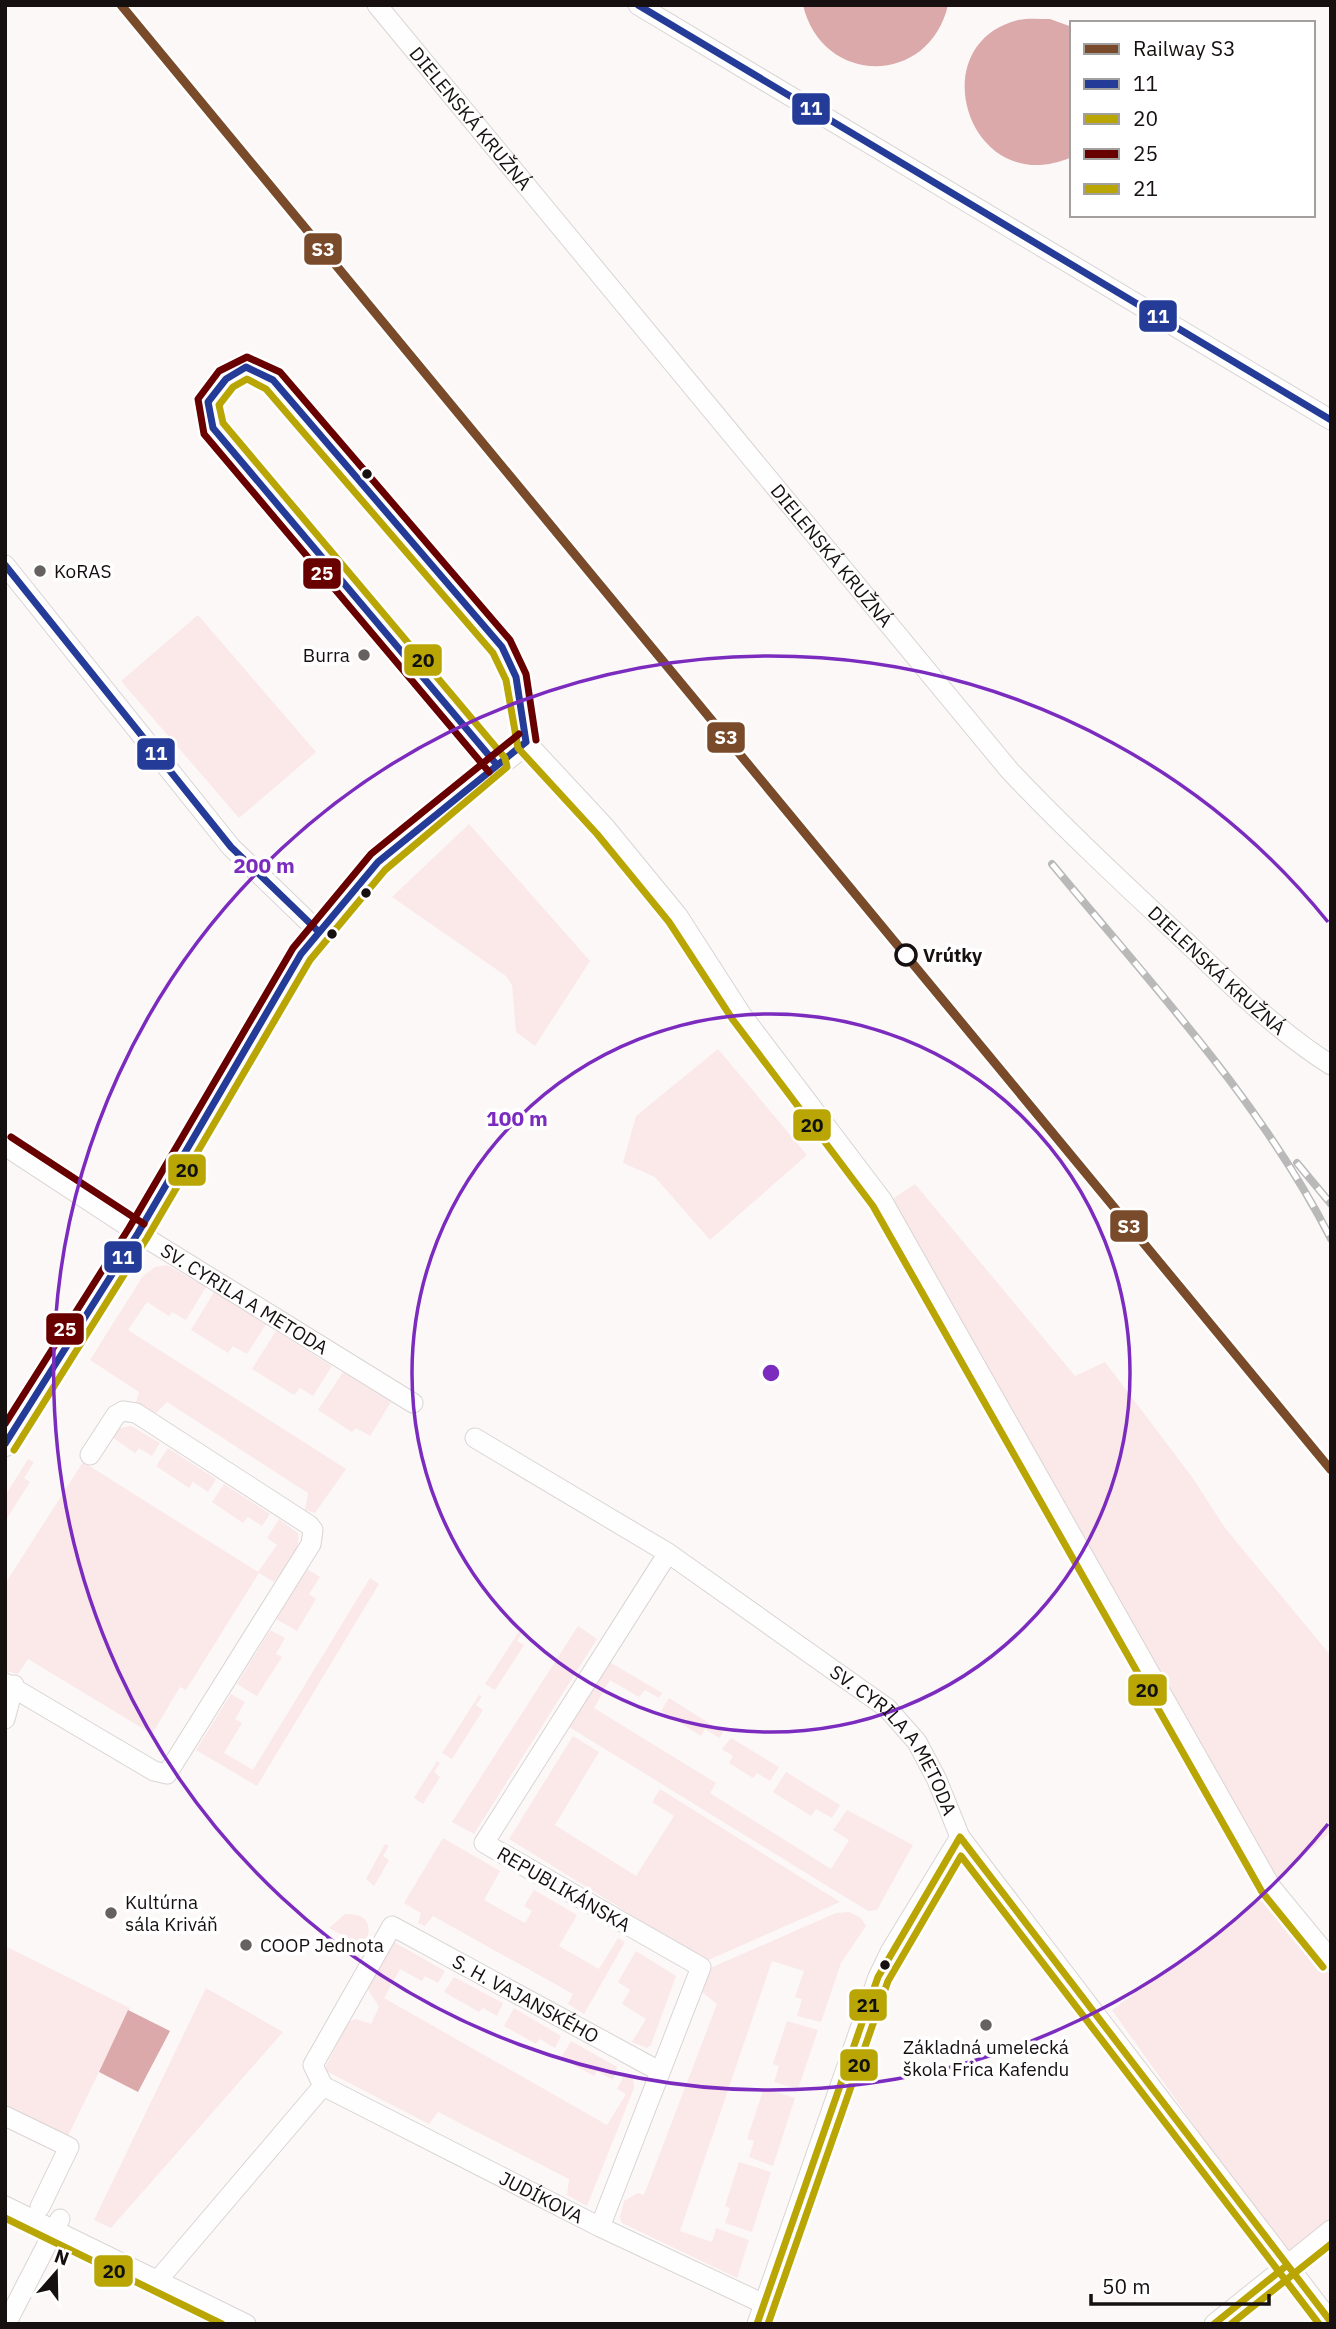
<svg xmlns="http://www.w3.org/2000/svg" width="1336" height="2329" viewBox="0 0 1336 2329" font-family="'IBM Plex Sans',sans-serif">
<style>
.green{fill:#fae9e8}
.water{fill:#dba9aa}
.lines{fill:none;stroke-linecap:round;stroke-linejoin:round}
.minor-casing{stroke:#dad4d4;stroke-width:21}
.tertiary-casing{stroke:#dad4d4;stroke-width:26}
.minor{stroke:#fffefe;stroke-width:19}
.tertiary{stroke:#fffefe;stroke-width:24}
.rail-casing{stroke:#bab9b9;stroke-width:8}
.rail{stroke:#fff;stroke-width:5;stroke-dasharray:16;stroke-linecap:butt}
.bus-1-casing{stroke:#fff;stroke-width:12}
.bus-2-casing{stroke:#fff;stroke-width:12}
.bus-3-casing{stroke:#fff;stroke-width:12}
.bus-4-casing{stroke:#fff;stroke-width:12}
.bus-1{stroke:#243c98;stroke-width:7}
.bus-2{stroke:#b9a605;stroke-width:7}
.bus-3{stroke:#690000;stroke-width:7}
.bus-4{stroke:#b9a605;stroke-width:7}
.rail-1-casing{stroke:#fff;stroke-width:14}
.rail-1{stroke:#7a4b2a;stroke-width:9}
.ring{fill:none;stroke:#7b2cbf;stroke-width:3.5}
.bus-dot{fill:#161010;stroke:#fff;stroke-width:2.5}
.poi-dot{fill:#666161;stroke:#fff;stroke-width:2.5}
.stop-dot{fill:#fff;stroke:#161010;stroke-width:3.5}
.labels{text-anchor:middle;stroke-width:7;stroke-linejoin:round;paint-order:stroke}
.street-label{font-size:19px;fill:#161010;stroke:#fff}
.poi-label{font-size:19px;fill:#161010;stroke:#fff;text-anchor:start}
.stop-label{font-size:19px;font-weight:bold;fill:#161010;stroke:#fff;text-anchor:start}
.centre{fill:#7b2cbf;stroke:#fff;stroke-width:3.5}
.ring-label{font-size:21px;text-anchor:middle;font-weight:bold;fill:#7b2cbf;stroke:#fff;stroke-width:7;stroke-linejoin:round;paint-order:stroke}
.line-badge{stroke:#fff;stroke-width:2.5}
.badge-label{font-size:19px;text-anchor:middle;font-weight:bold;fill:#fff}
.pale-badge-label{font-size:19px;text-anchor:middle;font-weight:bold;fill:#111}
</style>
<rect width="100%" height="100%" fill="#fcf8f8"/>
<path class="green" d="M198,615L316,752L239,818L121,681Z
M469,824L590,961L535,1046L516,1032L512,985L506,976L392,897Z
M718,1049L807,1155L710,1240L655,1177L623,1163L636,1116Z
M915,1184L1075,1376L1105,1362L1192,1477L1225,1528L1331,1656V1832L1274,1880L888,1202Z
M167,1265L206,1287L186,1320L172,1312L169,1316L147,1302L128,1330L346,1469L315,1513L305,1510L308,1493L167,1402L156,1413L136,1402L139,1392L90,1360L143,1276L155,1267Z
M214,1292L266,1324L247,1354L233,1346L228,1353L191,1330Z
M276,1331L332,1366L313,1396L300,1388L294,1395L252,1369Z
M343,1372L391,1402L370,1436L356,1428L352,1432L318,1410Z
M131,1426L160,1443L152,1456L139,1448L135,1453L112,1437L120,1428Z
M168,1448L216,1479L208,1492L193,1482L189,1488L156,1466Z
M28,1459L34,1462L24,1478L30,1482L6,1520L5,1496Z
M83,1462L258,1572L277,1545L267,1538L279,1519L298,1533C302,1552 284,1568 274,1582L259,1573L186,1690L180,1687L152,1734L28,1659L18,1674L5,1671V1584Z
M224,1484L270,1514L262,1526L248,1517L243,1523L212,1502Z
M307,1569L320,1577L309,1594L316,1599L297,1631L276,1619Z
M370,1578L379,1584L257,1786L196,1750L231,1694L245,1702L235,1719L242,1723L224,1753L253,1770Z
M578,1626L597,1639L474,1834L452,1822Z
M270,1630L285,1638L276,1654L282,1657L257,1696L237,1684Z
M520,1630L523,1631L517,1641L524,1645L495,1690L485,1684Z
M606,1660L662,1693L659,1698L645,1690L639,1697L610,1680L594,1708L716,1783L710,1793L831,1869L849,1840L833,1830L847,1810L913,1845L877,1910L868,1911L566,1725Z
M479,1695L482,1696L476,1705L483,1710L452,1759L442,1753Z
M669,1698L723,1732L719,1738L705,1729L701,1736L661,1711Z
M573,1736L599,1752L555,1825L636,1876L674,1816L652,1802L660,1789L840,1902L706,1961L509,1839Z
M731,1738L779,1767L770,1781L757,1773L753,1778L729,1763L733,1756L722,1749Z
M437,1761L440,1763L434,1772L440,1777L423,1804L414,1798Z
M786,1772L840,1805L832,1818L816,1809L811,1816L773,1792Z
M443,1838L500,1871L484,1900L525,1923L532,1911L524,1906L534,1890L577,1915L559,1946L599,1969L618,1938L625,1942L584,2014L568,2004L573,1994L433,1916L425,1926L418,1923L421,1913L404,1903Z
M385,1844L389,1846L383,1856L389,1860L374,1886L366,1879Z
M1267,1895L1331,1975V2221L1288,2257L1112,2010Z
M849,1912L861,1918L866,1926L841,1963L821,2022L797,2016L802,1999L795,1997L804,1971L772,1961L680,2231L712,2242L716,2228L749,2240L737,2278L622,2223L620,2217L624,2201L638,2193L644,2195L717,2004L697,1988L699,1973L836,1913Z
M345,1914C381,1913 368,1942 357,1961L347,1955L355,1942L329,1928Z
M394,1942L445,1971L438,1983L425,1976L422,1981L400,1969L384,1998L607,2125L626,2094L617,2089L624,2076L633,2078L634,2088L587,2206L567,2195L569,2179L438,2112L429,2124L324,2070L348,2022L356,2019L371,2024L379,2007L366,1986L389,1945Z
M5,1946L130,2008L65,2142L5,2112Z
M636,1951L676,1976L651,2045L647,2048L632,2042L646,2019L622,2004L630,1990L618,1982Z
M454,1977L503,2003L497,2016L483,2008L479,2012L444,1992Z
M206,1988L283,2032L111,2228L94,2220Z
M514,2008L561,2036L555,2048L540,2039L536,2044L504,2026Z
M787,2021L818,2030L798,2089L774,2082L779,2066L773,2064Z
M571,2041L617,2067L613,2080L597,2071L594,2076L561,2058Z
M764,2088L795,2098L773,2166L749,2157L754,2141L747,2139Z
M739,2162L771,2172L752,2232L725,2223L730,2208L725,2206Z"/>
<path class="water" d="M803,5H948C929,87 822,86 803,5Z
M1050,19L1072,27V157C970,202 919,45 1018,20C1028,18 1040,19 1050,19Z
M128,2010L170,2031L138,2092L99,2072Z"/>
<g class="lines">
<defs>
<g id="minor">
<path id="s1" d="M377,5L1010,771C1066,830 1125,885 1185,941C1231,985 1277,1031 1331,1065"/>
<path d="M638,5L1331,420"/>
<path d="M5,565L231,847L319,932"/>
<path d="M526,742L605,827L678,916L741,1014L882,1200L1271,1887L1331,1960"/>
<path id="s2" d="M5,1146L138,1233L413,1403"/>
<path id="s3" d="M475,1438L668,1553L887,1708L917,1742L937,1780L960,1837L1331,2322"/>
<path d="M5,1683L154,1771L167,1774L311,1544L313,1530L309,1525L136,1413L123,1411L116,1415L90,1455"/>
<path d="M5,1719L14,1685"/>
<path id="s4" d="M323,2086L600,2227L764,2304"/>
<path d="M5,2116L69,2147L40,2207"/>
<path d="M5,2206L246,2324"/>
<path d="M600,2227L701,1967L484,1843L668,1553"/>
<path id="s5" d="M158,2280L323,2086L313,2065L392,1926L659,2071"/>
<path d="M6,2324L60,2219"/>
<path d="M757,2324L878,1977L890,1952L960,1837"/>
<path d="M1214,2324L1331,2230"/>
</g>
<path id="tertiary" d="M5,1444L138,1233L301,954L330,916L378,862L526,742"/>
</defs>
<use href="#minor" class="minor-casing"/>
<use href="#tertiary" class="tertiary-casing"/>
<use href="#minor" class="minor"/>
<use href="#tertiary" class="tertiary"/>
<defs>
<path id="rail" d="M1052,864C1151,984 1260,1100 1331,1239
M1297,1163L1331,1204"/>
</defs>
<use href="#rail" class="rail-casing"/>
<use href="#rail" class="rail"/>
<defs>
<path id="bus-1" d="M638,5L1331,420
M5,565L231,847L319,932
M497,765L213,428L208,402L226,379L246,367L273,380L502,647L516,677L526,742
M5,1444L138,1233L301,954L378,862L526,742"/>
<path id="bus-2" d="M14,1450L147,1238L310,960L385,870L507,767L505,758L223,423L219,405L233,387L247,379L266,389L493,653L506,680L518,748L597,834L669,922L733,1020L873,1206L1262,1892L1323,1967
M5,2218L222,2324
M768,2324L888,1981L961,1856L1319,2324
M1231,2324L1331,2244"/>
<path id="bus-3" d="M489,772L204,434L198,399L219,371L247,357L280,372L510,640L526,674L536,740
M11,1137L144,1224
M5,1424L129,1228L293,948L371,854L519,734"/>
<path id="bus-4" d="M757,2324L878,1977L960,1837L1331,2322
M1214,2324L1286,2266"/>
</defs>
<use href="#bus-1" class="bus-1-casing"/>
<use href="#bus-2" class="bus-2-casing"/>
<use href="#bus-3" class="bus-3-casing"/>
<use href="#bus-4" class="bus-4-casing"/>
<use href="#bus-1" class="bus-1"/>
<use href="#bus-2" class="bus-2"/>
<use href="#bus-3" class="bus-3"/>
<use href="#bus-4" class="bus-4"/>
<defs>
<path id="rail-1" d="M121,5L1331,1470"/>
</defs>
<use href="#rail-1" class="rail-1-casing"/>
<use href="#rail-1" class="rail-1"/>
</g>
<g class="ring">
<circle cx="771" cy="1373" r="359"/>
<path d="M1328 1824A717 717 0 1 1 1328 922"/>
</g>
<g class="bus-dot">
<circle cx="367" cy="474" r="6"/>
<circle cx="366" cy="893" r="6"/>
<circle cx="332" cy="934" r="6"/>
<circle cx="885" cy="1965" r="6"/>
</g>
<g class="poi-dot">
<circle cx="40" cy="571" r="7"/>
<circle cx="364" cy="655" r="7"/>
<circle cx="111" cy="1913" r="7"/>
<circle cx="246" cy="1945" r="7"/>
<circle cx="986" cy="2025" r="7"/>
</g>
<circle class="stop-dot" cx="906" cy="955" r="10"/>
<g class="labels">
<g class="street-label">
<text dy="7" stroke="none"><textPath href="#s1" startOffset="147">DIELENSKÁ KRUŽNÁ</textPath></text>
<text dy="7" stroke="none"><textPath href="#s1" startOffset="714">DIELENSKÁ KRUŽNÁ</textPath></text>
<text dy="7" stroke="none"><textPath href="#s1" startOffset="1281">DIELENSKÁ KRUŽNÁ</textPath></text>
<text dy="7" stroke="none"><textPath href="#s2" startOffset="284">SV. CYRILA A METODA</textPath></text>
<text dy="7" stroke="none"><textPath href="#s3" startOffset="522">SV. CYRILA A METODA</textPath></text>
<text transform="translate(564 1889) rotate(30)" y="7">REPUBLIKÁNSKA</text>
<text dy="7" stroke="none"><textPath href="#s5" startOffset="590">S. H. VAJANSKÉHO</textPath></text>
<text dy="7" stroke="none"><textPath href="#s4" startOffset="245">JUDÍKOVA</textPath></text>
</g>
<g class="poi-label">
<text x="54" y="578">KoRAS</text>
<text x="350" y="662" text-anchor="end">Burra</text>
<text x="125" y="1909">Kultúrna<tspan x="125" dy="22">sála Kriváň</tspan></text>
<text x="260" y="1952">COOP Jednota</text>
<text x="986" y="2054" text-anchor="middle">Základná umelecká<tspan x="986" dy="22">škola Frica Kafendu</tspan></text>
</g>
<g class="stop-label">
<text x="923" y="962">Vrútky</text>
</g>
</g>
<circle cx="771" cy="1373" r="10" class="centre"/>
<g class="ring-label">
<text x="264" y="873">200 m</text>
<text x="517" y="1126">100 m</text>
</g>
<g class="line-badge">
<rect x="791" y="92" width="40" height="34" rx="7" fill="#243c98"/>
<rect x="303" y="232" width="40" height="34" rx="7" fill="#7a4b2a"/>
<rect x="1138" y="299" width="40" height="34" rx="7" fill="#243c98"/>
<rect x="302" y="557" width="40" height="33" rx="7" fill="#690000"/>
<rect x="403" y="643" width="40" height="34" rx="7" fill="#b9a605"/>
<rect x="706" y="721" width="40" height="33" rx="7" fill="#7a4b2a"/>
<rect x="136" y="737" width="40" height="34" rx="7" fill="#243c98"/>
<rect x="792" y="1108" width="40" height="34" rx="7" fill="#b9a605"/>
<rect x="167" y="1153" width="40" height="34" rx="7" fill="#b9a605"/>
<rect x="1109" y="1209" width="40" height="34" rx="7" fill="#7a4b2a"/>
<rect x="103" y="1240" width="40" height="34" rx="7" fill="#243c98"/>
<rect x="45" y="1312" width="40" height="34" rx="7" fill="#690000"/>
<rect x="1127" y="1673" width="41" height="34" rx="7" fill="#b9a605"/>
<rect x="848" y="1988" width="40" height="34" rx="7" fill="#b9a605"/>
<rect x="839" y="2048" width="40" height="34" rx="7" fill="#b9a605"/>
<rect x="93" y="2254" width="41" height="34" rx="7" fill="#b9a605"/>
</g>
<g class="badge-label">
<text x="811" y="115">11</text>
<text x="323" y="256">S3</text>
<text x="1158" y="323">11</text>
<text x="322" y="580">25</text>
<text x="726" y="744">S3</text>
<text x="156" y="760">11</text>
<text x="1129" y="1233">S3</text>
<text x="123" y="1264">11</text>
<text x="65" y="1336">25</text>
</g>
<g class="pale-badge-label">
<text x="423" y="667">20</text>
<text x="812" y="1132">20</text>
<text x="187" y="1177">20</text>
<text x="1147" y="1697">20</text>
<text x="868" y="2012">21</text>
<text x="859" y="2072">20</text>
<text x="114" y="2278">20</text>
</g>
<rect width="1336" height="2329" fill="none" stroke="#161010" stroke-width="14"/>
<rect x="1070" y="21" width="245" height="196" fill="#ffffff" stroke="#a29f9f" stroke-width="2"/>
<rect x="1084" y="44" width="35" height="10" fill="#7a4b2a" stroke="#a29f9f" stroke-width="2"/>
<text x="1133" y="56" font-size="21" fill="#161010">Railway S3</text>
<rect x="1084" y="79" width="35" height="10" fill="#243c98" stroke="#a29f9f" stroke-width="2"/>
<text x="1133" y="91" font-size="21" fill="#161010">11</text>
<rect x="1084" y="114" width="35" height="10" fill="#b9a605" stroke="#a29f9f" stroke-width="2"/>
<text x="1133" y="126" font-size="21" fill="#161010">20</text>
<rect x="1084" y="149" width="35" height="10" fill="#690000" stroke="#a29f9f" stroke-width="2"/>
<text x="1133" y="161" font-size="21" fill="#161010">25</text>
<rect x="1084" y="184" width="35" height="10" fill="#b9a605" stroke="#a29f9f" stroke-width="2"/>
<text x="1133" y="196" font-size="21" fill="#161010">21</text>
<g transform="translate(56 2273) rotate(20)" stroke="#ffffff" stroke-width="5" paint-order="stroke">
<path d="M0-5L12 26L0 18L-12 26Z" fill="#161010"/>
<text y="-10" font-size="19" font-weight="bold" text-anchor="middle" fill="#161010">N</text>
</g>
<path d="M1091 2294v10h178v-10" fill="none" stroke="#161010" stroke-width="3.5"/>
<text x="1102" y="2294" font-size="21" fill="#161010" stroke="#ffffff" stroke-width="5" paint-order="stroke">50 m</text>
</svg>
